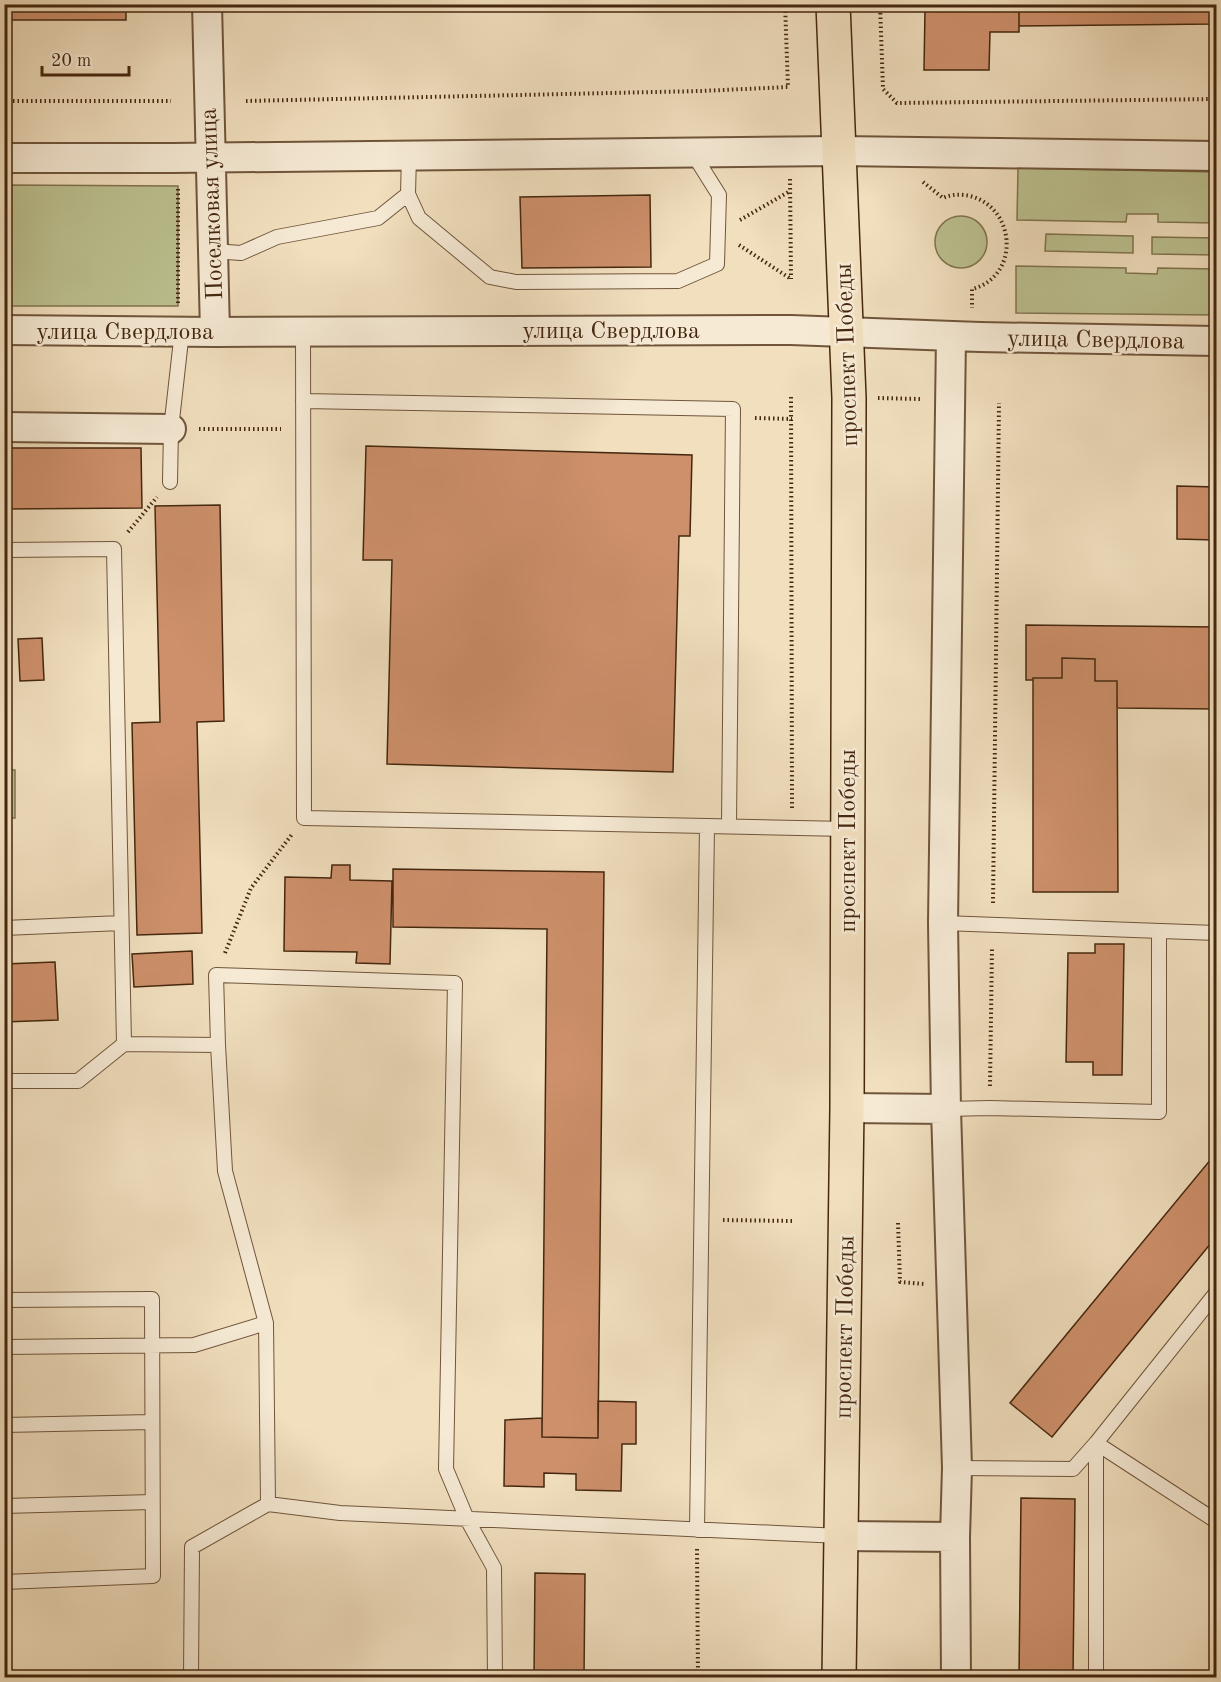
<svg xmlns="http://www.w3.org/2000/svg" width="1221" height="1682" viewBox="0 0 1221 1682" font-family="'Old Standard TT',serif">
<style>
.green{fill:#bcc190;stroke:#807450;stroke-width:1.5}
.building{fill:#cd906b;stroke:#45270f;stroke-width:1.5}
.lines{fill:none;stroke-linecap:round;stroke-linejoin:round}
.service-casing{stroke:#70553b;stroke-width:16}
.minor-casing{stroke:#70553b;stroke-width:32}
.primary-casing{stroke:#45270f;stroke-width:36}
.path{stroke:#45270f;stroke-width:4;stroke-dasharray:1.5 3;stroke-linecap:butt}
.service{stroke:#f6ead5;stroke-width:14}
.minor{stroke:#f6ead5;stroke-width:28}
.primary{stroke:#f1dfbe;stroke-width:33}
.labels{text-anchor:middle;stroke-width:5;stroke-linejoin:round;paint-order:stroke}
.street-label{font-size:24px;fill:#45270f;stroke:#f6ead5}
</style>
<rect width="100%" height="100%" fill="#f1dfbe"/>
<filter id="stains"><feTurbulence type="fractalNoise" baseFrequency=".00333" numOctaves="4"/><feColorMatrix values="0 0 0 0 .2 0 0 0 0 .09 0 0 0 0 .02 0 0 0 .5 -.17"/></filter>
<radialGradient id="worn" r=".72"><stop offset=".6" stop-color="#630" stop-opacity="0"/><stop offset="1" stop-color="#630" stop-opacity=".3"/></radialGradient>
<path class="green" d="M1018,168L1216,172V223L1158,222V214H1127L1126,222L1017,220Z
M5,185L178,186V306H5Z
M935 242a26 26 0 1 1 52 0a26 26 0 1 1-52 0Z
M1046,234L1133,236V253L1045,251Z
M1152,237L1216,238L1209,246L1216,255L1152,254Z
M1016,266L1126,268V273L1157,274L1158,268L1216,269V315L1016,313Z
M4,770H15V818H5Z"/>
<path class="building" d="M4,4H126V20H4Z
M905,4H1019V32H990L989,70H924L925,9L905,8Z
M1019,4H1213V24L1019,26Z
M650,195L651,267L522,268L520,197Z
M366,446L692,455L690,536H679L673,772L387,764L392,560H363Z
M4,448H141L142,508L4,509Z
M1177,486L1216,487V540L1177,539Z
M220,505L224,721L197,722L202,933L137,935L132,723L160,722L155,506Z
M1026,625L1216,627V709L1117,708V681H1095V659L1062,658V678H1033V680H1026Z
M42,638L44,680L20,681L18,639Z
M1062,658L1095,659V681H1117L1118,892H1033V678H1062Z
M332,865H350V880L392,881L390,964L356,963L357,952L284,951L285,877L331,878Z
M393,869L604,872L598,1438L542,1437L547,929L393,927Z
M1095,944H1124L1122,1075H1093V1062H1066L1068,953H1095Z
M192,951L193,984L134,987L132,954Z
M55,962L58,1020L4,1022V964Z
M1216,1153V1237L1052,1437L1010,1403Z
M598,1401L636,1402V1444H622L621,1491L576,1490V1474L544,1473V1487L504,1486L505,1420L542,1418V1437L598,1438Z
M1021,1498L1075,1499L1073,1678H1019Z
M1212,1562H1216V1616H1212Z
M535,1573L585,1574L584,1678H534Z"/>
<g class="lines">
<defs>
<path id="service" d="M408,194L419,218L490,277L516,282L678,281L717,264L719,195L692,152
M213,251L241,253L277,237L378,218L408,194L409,155
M303,330L304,818L707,826L697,1530
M303,401L733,409L729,826
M170,482L171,429L182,331
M4,550L114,549L124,1044
M707,826L847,829
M943,923L1216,933
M4,928L121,923
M218,1045L225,1171L266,1323L268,1504L340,1513L841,1536
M4,1081H78L124,1044L218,1045L216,975L455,983L446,1469L467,1519L494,1568L495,1678
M946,1109L990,1108L1159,1112V932
M4,1300L152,1299L153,1576L4,1582
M4,1347L194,1345L266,1323
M4,1425L152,1422
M957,1468L1073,1469L1096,1443L1216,1521
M4,1506L152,1502
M191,1678L192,1547L268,1504
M1096,1678V1443L1216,1293"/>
<path id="minor" d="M207,4L215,332
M4,158H172L839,151L1216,156
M4,330L215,332L791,330L980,337L1216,341
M951,336L943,923L946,1109L957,1468L955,1537L956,1678
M4,427L171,429
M847,1108L946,1109
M841,1536L955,1537"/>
<path id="primary" d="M833,4L849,398L847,1108L839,1678"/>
</defs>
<use href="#service" class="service-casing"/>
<use href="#minor" class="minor-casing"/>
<use href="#primary" class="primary-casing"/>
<path class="path" d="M880,4L883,89L897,103L1216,99
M4,101H171
M246,101L701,91L788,87L785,4
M790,179L791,279
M923,182L943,198C952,194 961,194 970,196C1017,208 1020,277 972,289V308
M740,220L790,191
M739,245L791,279
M178,303V187
M791,397L792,808
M878,398L920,399
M755,418L792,419
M199,429H281
M128,532L157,497
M993,903L999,403
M225,953L251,888L293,833
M990,1086L992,947
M723,1220L794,1221
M898,1223L900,1282L924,1284
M697,1549L698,1678"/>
<use href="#service" class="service"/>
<use href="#minor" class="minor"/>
<use href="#primary" class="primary"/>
</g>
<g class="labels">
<g class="street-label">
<text transform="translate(211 204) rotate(-92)" y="8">Поселковая улица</text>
<text x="611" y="338">улица Свердлова</text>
<text x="125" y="339">улица Свердлова</text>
<text transform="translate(1096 339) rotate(1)" y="8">улица Свердлова</text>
<text transform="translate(846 355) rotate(-92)" y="8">проспект Победы</text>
<text transform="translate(847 841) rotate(-90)" y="8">проспект Победы</text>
<text transform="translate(844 1327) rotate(-89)" y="8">проспект Победы</text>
</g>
</g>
<rect width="1221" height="1682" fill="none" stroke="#f1dfbe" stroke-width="24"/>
<rect x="6" y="6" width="1209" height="1670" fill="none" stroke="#45270f" stroke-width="3"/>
<rect x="12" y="12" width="1197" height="1658" fill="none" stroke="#45270f" stroke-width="1.5"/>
<path d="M42 66v9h87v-9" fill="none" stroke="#45270f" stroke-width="3"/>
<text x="51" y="66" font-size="18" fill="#45270f" stroke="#f6ead5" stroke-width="4.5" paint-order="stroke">20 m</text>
<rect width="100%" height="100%" filter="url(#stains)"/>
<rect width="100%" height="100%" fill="url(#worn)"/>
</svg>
